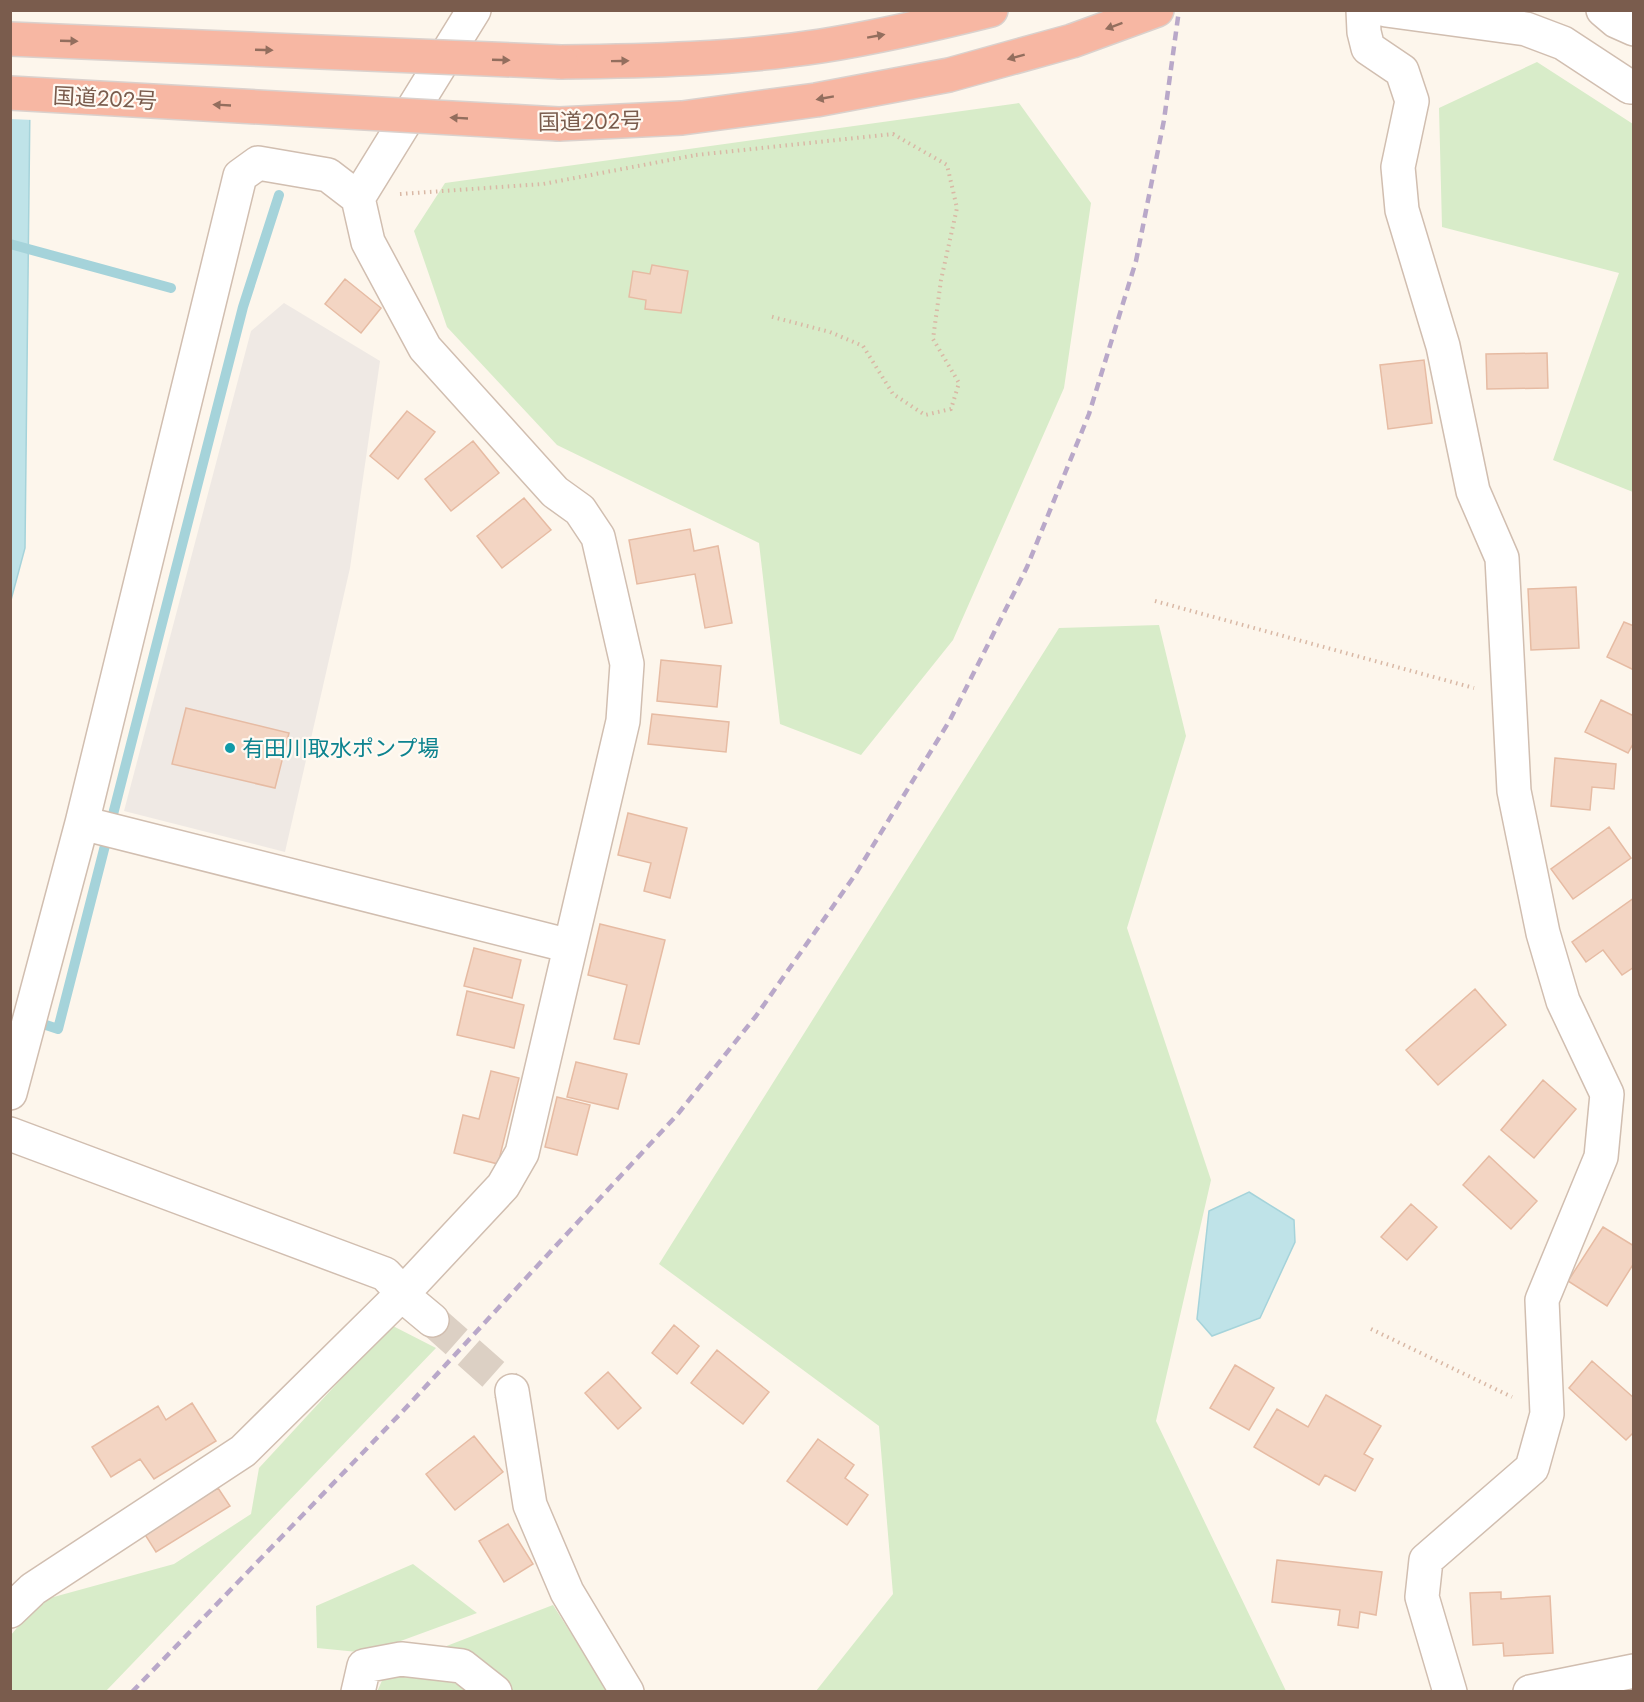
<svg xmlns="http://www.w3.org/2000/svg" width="1644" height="1702" viewBox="0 0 1644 1702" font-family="Jost,'Noto Sans JP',sans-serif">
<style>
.industrial{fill:#efe9e4}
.green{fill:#d8ecc9}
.water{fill:#bfe3e8;stroke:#a5d3da;stroke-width:1.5}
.pier{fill:#fdf6ec}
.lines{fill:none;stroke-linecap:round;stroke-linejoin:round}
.stream{stroke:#a5d3da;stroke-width:10}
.building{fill:#f3d5c3;stroke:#e6bba3;stroke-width:1.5}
.minor-tunnel{stroke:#dcd0c4;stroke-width:33;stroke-dasharray:33 16;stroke-linecap:butt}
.minor-casing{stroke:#d1beb0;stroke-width:36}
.highway-casing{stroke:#dad1cd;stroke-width:36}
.path{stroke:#d9b8a5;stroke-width:4;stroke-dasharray:1.5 4.5;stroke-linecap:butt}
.minor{stroke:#fff;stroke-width:33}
.highway{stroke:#f7b7a3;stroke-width:33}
.rail{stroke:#b9a8c9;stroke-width:4.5;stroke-dasharray:9 6;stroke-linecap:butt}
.highway-bridge-casing{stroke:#dad1cd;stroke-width:36;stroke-linecap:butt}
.highway-bridge{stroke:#f7b7a3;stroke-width:33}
.oneway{fill:#936e5e}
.culture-dot{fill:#0f9aa8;stroke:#fffaf3;stroke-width:2}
.labels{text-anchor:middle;stroke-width:4.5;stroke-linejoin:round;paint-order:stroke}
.street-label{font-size:22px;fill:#7a5c4d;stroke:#fffaf3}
.culture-label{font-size:22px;fill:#0d838f;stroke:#fffaf3;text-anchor:start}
</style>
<rect width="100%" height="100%" fill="#fdf6ec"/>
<path class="industrial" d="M284,303L380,361L350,568L285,852L124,811L251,331Z"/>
<path class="green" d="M1537,62L1633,124V492L1553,460L1619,273L1442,227L1439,108Z
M1019,103L1091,203L1064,388L953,640L861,755L780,724L759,543L557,445L447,327L414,231L445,183Z
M1159,625L1186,736L1127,928L1211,1180L1156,1421L1286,1691H816L893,1594L879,1426L659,1264L1059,628Z
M391,1325L436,1348L106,1691L11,1692V1635L39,1601L174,1564L251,1514L259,1468Z
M413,1564L477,1613L368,1653L317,1648L316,1606Z
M553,1605L608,1691L377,1692L387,1669Z"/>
<path class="water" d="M31,10L25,548L11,600L10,11Z
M1249,1192L1294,1220L1295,1242L1260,1318L1212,1336L1197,1319L1209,1211Z"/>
<path class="pier" d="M34,10L33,120L10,119L11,11Z"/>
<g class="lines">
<path class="stream" d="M10,244L171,288
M43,1024L58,1029L243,307L279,195"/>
</g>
<path class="building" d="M652,265L688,271L681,313L645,309L646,300L629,297L633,271L650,274Z
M345,279L381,308L361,333L325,304Z
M1547,353L1548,388L1487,389L1486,354Z
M1424,360L1432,423L1388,429L1380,365Z
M407,411L435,432L398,479L370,456Z
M473,441L499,473L451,511L425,479Z
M524,498L551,530L502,568L477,536Z
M690,529L694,551L718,546L732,623L705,628L695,574L637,584L629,540Z
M1576,587L1579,648L1531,650L1528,589Z
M1624,622L1634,626V670L1607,657Z
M661,660L721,666L717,707L657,701Z
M1601,700L1634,716V742L1628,753L1585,732Z
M186,708L289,733L275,788L172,764Z
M652,714L729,722L726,752L648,744Z
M1555,758L1616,764L1614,789L1592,787L1590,810L1551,806Z
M628,813L687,828L670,898L644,891L651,863L618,855Z
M1609,827L1631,858L1573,899L1551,869Z
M1634,898V967L1622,975L1603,950L1586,962L1572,942Z
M600,924L665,940L639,1044L614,1039L627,985L588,975Z
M474,948L521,960L512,998L464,986Z
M1475,989L1506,1025L1438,1085L1406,1050Z
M467,991L524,1005L514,1048L457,1035Z
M576,1062L627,1074L618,1109L567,1097Z
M491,1071L519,1078L498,1164L454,1153L463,1115L479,1119Z
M1543,1080L1576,1109L1534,1158L1501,1130Z
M557,1097L590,1105L577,1155L545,1147Z
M1489,1156L1537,1201L1511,1229L1463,1185Z
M1411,1204L1437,1227L1407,1260L1381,1237Z
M1603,1227L1634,1246V1263L1607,1306L1568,1281Z
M674,1325L699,1346L677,1374L652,1353Z
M717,1350L769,1392L743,1424L691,1383Z
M1592,1361L1634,1398V1432L1626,1440L1569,1388Z
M1235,1365L1274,1388L1249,1430L1210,1408Z
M608,1372L641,1408L618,1429L585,1393Z
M1326,1395L1381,1426L1364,1454L1373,1459L1355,1491L1325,1475L1319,1485L1254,1447L1277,1409L1308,1427Z
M192,1403L216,1441L154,1479L140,1459L111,1477L92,1447L158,1406L166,1420Z
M474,1436L503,1472L455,1510L426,1474Z
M818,1439L854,1465L845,1478L868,1495L847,1525L787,1481Z
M218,1488L230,1506L156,1552L144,1533Z
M508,1524L533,1564L504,1582L479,1541Z
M1277,1560L1382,1572L1376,1615L1360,1612L1358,1628L1338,1625L1340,1610L1272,1602Z
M1501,1592V1599L1550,1596L1553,1653L1504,1656L1503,1643L1473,1645L1470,1593Z"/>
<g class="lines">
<path class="minor-tunnel" d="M432,1320L512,1391"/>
<defs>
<path id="minor" d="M1363,10L1364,32L1368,48L1402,71L1412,101L1398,167L1402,210L1443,346L1473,491L1502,558L1514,791L1543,933L1563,1001L1607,1094L1601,1157L1542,1300L1547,1414L1532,1468L1426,1560L1422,1597L1450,1692
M1386,10L1526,29L1563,43L1630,87H1634
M1603,10L1616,21L1634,29
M358,198L474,10
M82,823L570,946
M10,1093L82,823L240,176L258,163L328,175L358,198L368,242L425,348L555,492L580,510L598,537L627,664L623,721L522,1153L503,1186L404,1292L243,1451L33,1589L10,1611
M10,1134L385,1274L414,1305L432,1320
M512,1391L530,1505L567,1592L627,1692
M358,1692L364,1666L401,1659L462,1666L495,1692
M1530,1692L1634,1671"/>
<path id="highway" d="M561,62C648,61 735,59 821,46C878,37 935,24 991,10
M559,124L682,118L816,100L949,75L1072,41L1157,10"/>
</defs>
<use href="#minor" class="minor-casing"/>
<use href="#highway" class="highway-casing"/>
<path class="path" d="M696,155L893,134L947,165L957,208L941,280L933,339L959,383L951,409L925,415L893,394L863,346L830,332L769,316
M400,194L543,184L696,155
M1155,601L1474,688
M1371,1329L1512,1397"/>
<use href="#minor" class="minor"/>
<use href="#highway" class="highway"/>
<path class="rail" d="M132,1692L402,1412L677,1115L756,1016L855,875L950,720L1027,567L1089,414L1136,261L1164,120L1179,10"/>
<defs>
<path id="highway-bridge" d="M10,39L561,62
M10,93L559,124"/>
</defs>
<use href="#highway-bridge" class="highway-bridge-casing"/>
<use href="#highway-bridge" class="highway-bridge"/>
</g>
<defs><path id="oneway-solid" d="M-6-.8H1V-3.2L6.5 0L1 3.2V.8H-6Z" transform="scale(1.5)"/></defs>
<g class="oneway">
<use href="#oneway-solid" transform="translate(1114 26) rotate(160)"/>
<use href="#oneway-solid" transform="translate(876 36) rotate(-10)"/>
<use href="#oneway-solid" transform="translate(69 41) rotate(2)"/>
<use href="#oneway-solid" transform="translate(264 50) rotate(2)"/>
<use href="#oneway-solid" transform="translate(1016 57) rotate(165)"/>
<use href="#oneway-solid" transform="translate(501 60) rotate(2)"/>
<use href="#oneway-solid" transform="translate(620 61) rotate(-1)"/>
<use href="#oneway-solid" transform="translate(825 98) rotate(170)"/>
<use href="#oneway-solid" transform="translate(222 105) rotate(-177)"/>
<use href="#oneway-solid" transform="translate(459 118) rotate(-177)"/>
</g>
<circle class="culture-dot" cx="230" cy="748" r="6"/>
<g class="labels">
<g class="street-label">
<text transform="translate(105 98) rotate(3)" y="8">国道202号</text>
<text transform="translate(590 121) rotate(-1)" y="8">国道202号</text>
</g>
<g class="culture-label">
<text x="242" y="756">有田川取水ポンプ場</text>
</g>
</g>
<rect width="1644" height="1702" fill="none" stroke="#7a5c4d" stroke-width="24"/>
</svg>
